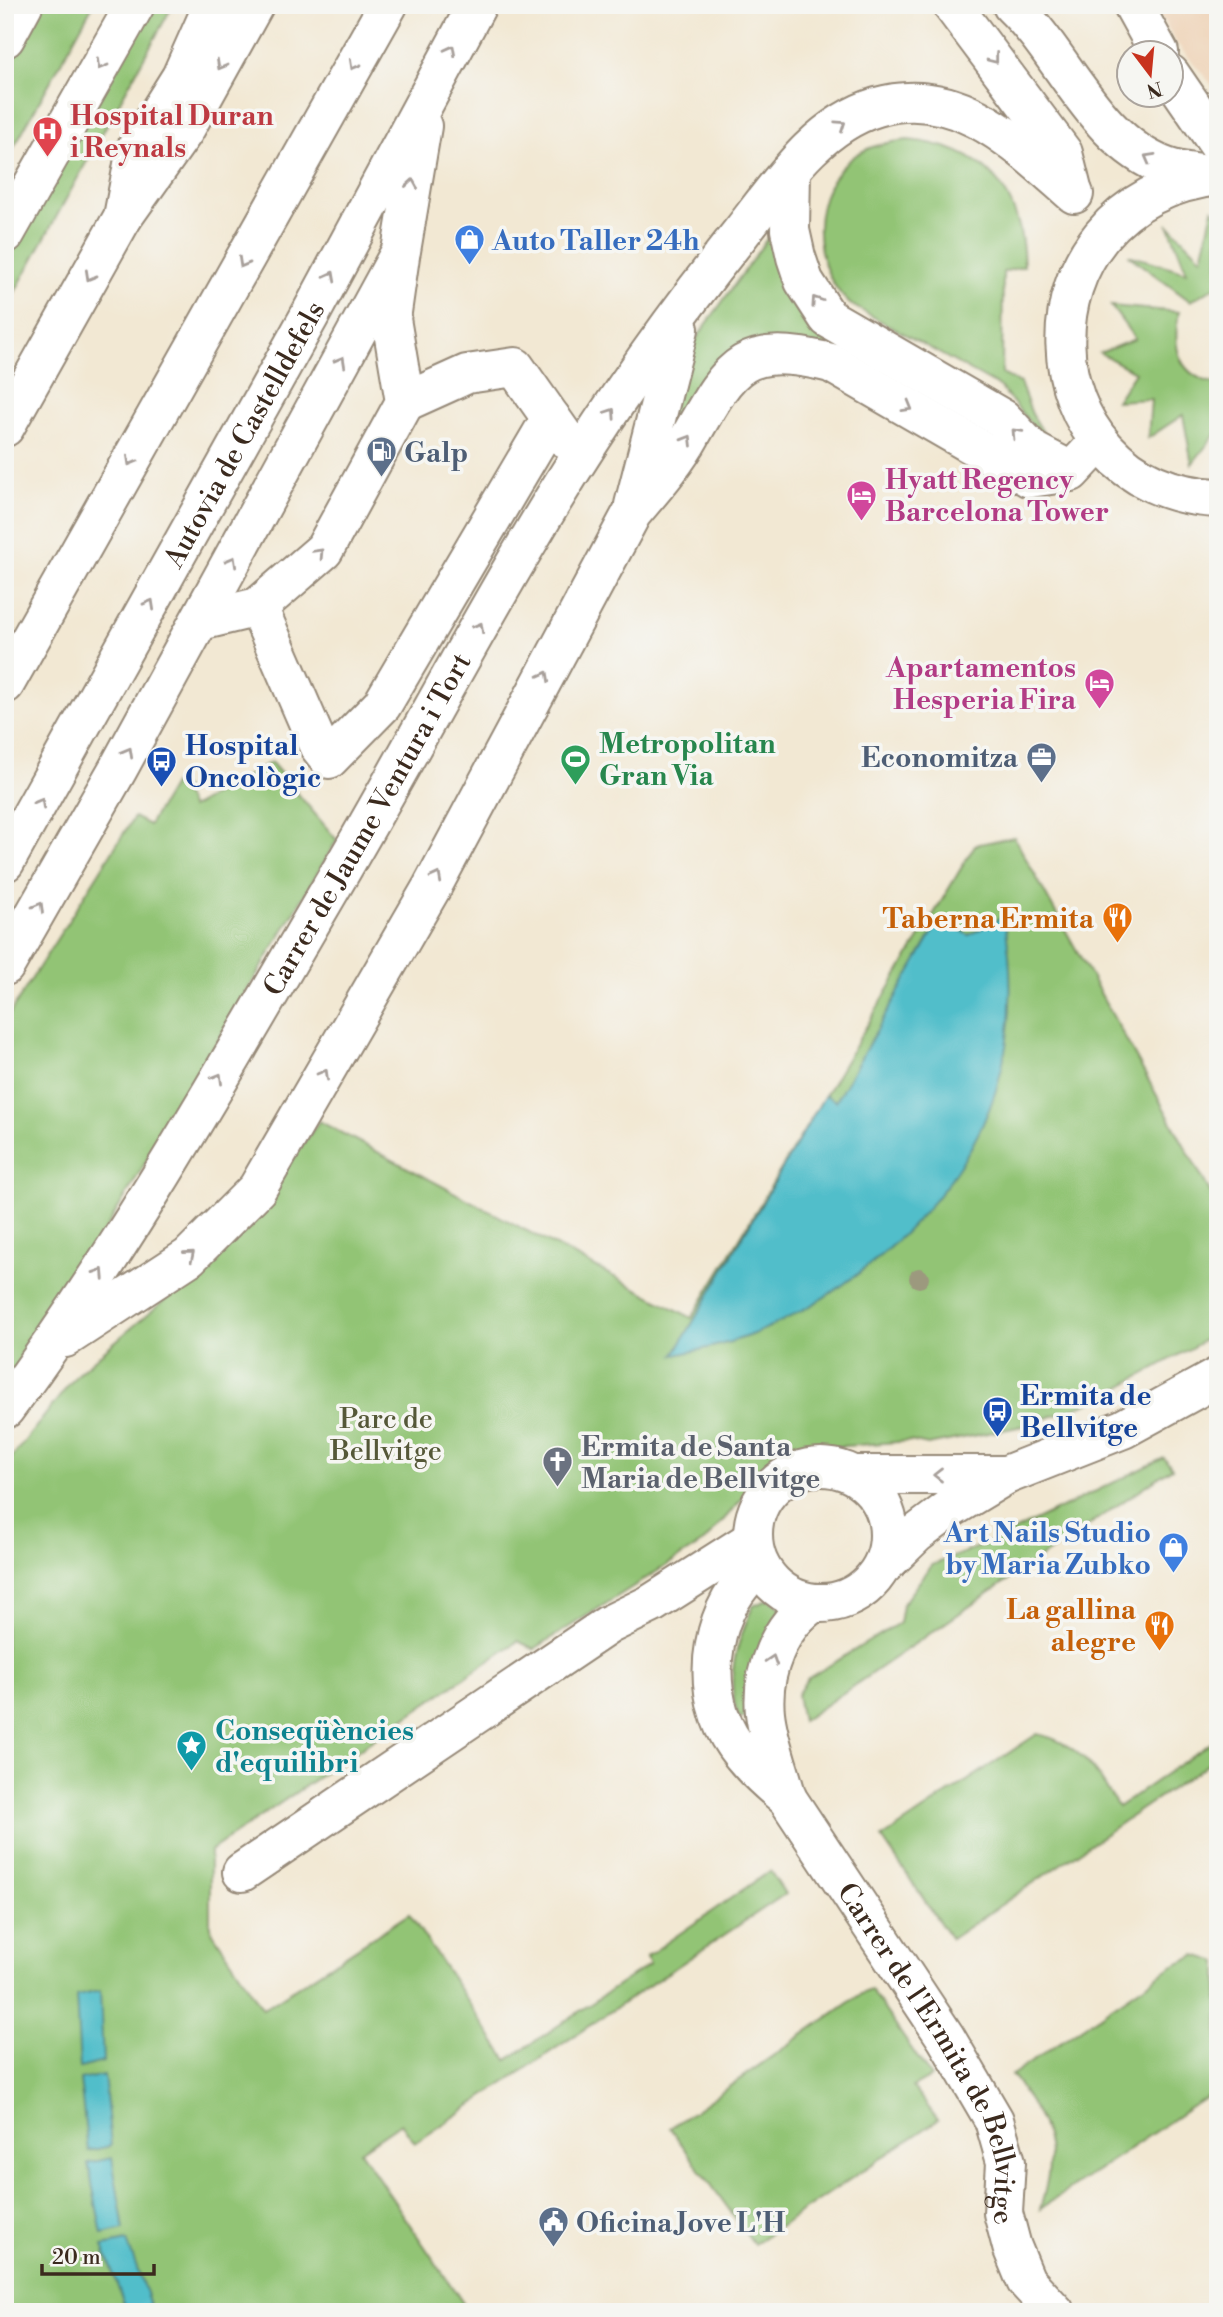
<svg xmlns="http://www.w3.org/2000/svg" width="1223" height="2317" viewBox="0 0 1223 2317" font-family="'Libre Bodoni',serif">
<style>
.built{fill:#efd6bc}
.green{fill:#92c475;stroke:#66774a;stroke-width:2}
.water{fill:#51beca;stroke:#467474;stroke-width:2}
.lines{fill:none;stroke-linecap:round;stroke-linejoin:round}
.minor-casing{stroke:#968978;stroke-width:42}
.highway-casing{stroke:#968978;stroke-width:42}
.minor{stroke:#fff;stroke-width:38}
.highway{stroke:#fff;stroke-width:38}
.tree{fill:#9c997e}
.oneway{stroke:#a79f9a}
.labels{text-anchor:middle;stroke-width:7;stroke-linejoin:round;paint-order:stroke}
.health-label{font-size:28px;font-weight:bold;fill:#be3a42;stroke:#f6f6f2;text-anchor:start}
.shop-label{font-size:28px;font-weight:bold;fill:#366cbe;stroke:#f6f6f2;text-anchor:start}
.street-label{font-size:28px;fill:#3b2a1e;stroke:#f6f6f2}
.service-label{font-size:28px;font-weight:bold;fill:#4e5e75;stroke:#f6f6f2;text-anchor:start}
.hotel-label{font-size:28px;font-weight:bold;fill:#b23c85;stroke:#f6f6f2;text-anchor:start}
.leisure-label{font-size:28px;font-weight:bold;fill:#27864d;stroke:#f6f6f2;text-anchor:start}
.transit-label{font-size:28px;font-weight:bold;fill:#164399;stroke:#f6f6f2;text-anchor:start}
.food-label{font-size:28px;font-weight:bold;fill:#c56008;stroke:#f6f6f2;text-anchor:end}
.park-label{font-size:28px;fill:#555838;stroke:#f6f6f2}
.worship-label{font-size:28px;font-weight:bold;fill:#5b616d;stroke:#f6f6f2;text-anchor:start}
.culture-label{font-size:28px;font-weight:bold;fill:#0d838f;stroke:#f6f6f2;text-anchor:start}
</style>
<rect width="100%" height="100%" fill="#f6f6f2"/>
<filter id="ink" filterUnits="userSpaceOnUse"><feTurbulence type="fractalNoise" baseFrequency=".0143" numOctaves="2"/><feDisplacementMap in="SourceGraphic" scale="14" xChannelSelector="R" yChannelSelector="G"/><feConvolveMatrix kernelMatrix="1 2 1 2 8 2 1 2 1" color-interpolation-filters="sRGB"/></filter>
<filter id="wash" filterUnits="userSpaceOnUse"><feTurbulence type="fractalNoise" baseFrequency=".00686" numOctaves="4" result="noise"/><feDisplacementMap in="SourceGraphic" scale="28" xChannelSelector="R" yChannelSelector="G"/><feGaussianBlur stdDeviation="1.57" result="paint"/><feColorMatrix in="noise" values="0 0 0 0 0 0 0 0 0 0 0 0 0 0 0 0 0 1.4 0 .05"/><feComposite in="paint" operator="in"/></filter>
<g filter="url(#wash)">
<rect width="100%" height="100%" fill="#f2e8d3"/>
<path class="built" d="M1155,5H1218V92L1174,40Z"/>
<path class="green" d="M31,5H93L5,163V52Z
M146,5H173L5,310V258Z
M908,140C985,147 1022,191 1024,266L1003,272L1002,374L1020,383L1032,414L1044,434L1037,431L1000,387L850,304C808,265 807,189 856,155C871,145 891,142 908,140Z
M1213,209L1218,215V285L1190,301L1128,255L1187,272L1168,224L1202,258Z
M774,229C781,261 786,301 811,325C821,335 836,342 847,350L782,343L656,468L684,356Z
M1111,306L1179,312C1172,347 1177,377 1218,384V431L1192,464L1183,415L1148,438L1151,399L1116,401L1135,372L1100,353L1135,339Z
M271,762L337,840L5,1399V1021L134,817L149,825L174,783L190,792L184,794L191,808Z
M1014,837L1218,1206V1329L1200,1343L1099,1399L1028,1425L928,1445L910,1441L820,1448L764,1474L705,1541L534,1649L518,1641L210,1851V1928L263,2009L409,1914L507,2060L650,1964L646,1957L770,1871L785,1894L415,2143L401,2123L360,2151L469,2312H5V1466L79,1372L235,1241L319,1121L692,1318L975,845Z
M1164,1458L1172,1468L802,1721L797,1695L807,1679L899,1623L902,1605L932,1565L991,1542Z
M769,1599L783,1610L746,1716L739,1718C724,1679 737,1643 753,1606Z
M1037,1734C1080,1743 1096,1771 1118,1807L1218,1738V1757L951,1939L882,1838Z
M1196,1955L1218,1962V2089L1040,2209C1059,2146 1048,2128 1012,2075L1172,1966Z
M871,1990L931,2077L913,2087L938,2120L754,2244L670,2128L861,1994Z"/>
<path class="water" d="M1004,916C1014,974 1013,1034 996,1090C961,1200 859,1289 756,1333C729,1344 702,1350 674,1355L825,1095L836,1101L941,918L969,935Z
M100,1991L103,2062L80,2068L76,1996Z
M104,2075L111,2146L88,2151L80,2080Z
M112,2158L124,2229L102,2234L88,2163Z
M127,2241L151,2307L127,2312L103,2246Z"/>
</g>
<g filter="url(#ink)">
<g class="lines">
<defs>
<g id="minor">
<path d="M952,5L1063,153L1072,189"/>
<path d="M1012,5C1065,56 1094,140 1166,167C1179,172 1195,173 1209,175"/>
<path d="M1133,5L1159,52"/>
<path d="M5,38L23,5"/>
<path d="M1170,74L1218,144"/>
<path d="M791,170L790,230L796,257L804,281L828,318L1003,419L1033,451L1071,471"/>
<path d="M1218,176C1007,202 1022,491 1218,498"/>
<path d="M5,234L135,5"/>
<path d="M405,402L467,374L515,367L565,438"/>
<path d="M5,427L123,217L136,149L181,77L213,5"/>
<path d="M634,505L679,329"/>
<path d="M258,607L318,745L329,759L382,705L551,418"/>
<path d="M200,621L258,607L324,550L405,402L391,319L400,256"/>
<path d="M65,1338L189,1257L257,1189L432,887L632,513C653,488 675,464 691,435C732,363 743,342 831,363L1030,478L1071,472L1099,442"/>
<path id="s1" d="M5,1409C131,1239 234,1053 341,871C405,762 464,649 529,540C591,434 663,330 740,234C777,187 816,125 877,107C958,83 1018,145 1074,194"/>
<circle cx="821" cy="1535" r="68"/>
<path d="M858,1475H1006"/>
<path d="M884,1565L916,1534L948,1510L1006,1475L1123,1429L1218,1377"/>
<path id="s2" d="M760,1566C712,1602 698,1683 729,1736C743,1760 765,1780 787,1798L946,2038L994,2120L1006,2162L1003,2213L1012,2247L1026,2281L1055,2312"/>
<path d="M787,1798C780,1771 768,1741 765,1713C761,1672 779,1626 813,1603"/>
<path d="M242,1872L608,1625L651,1604L753,1539"/>
</g>
<g id="highway">
<path d="M123,217L184,131L254,5"/>
<path d="M5,684L388,5"/>
<path id="s3" d="M5,862L309,317L477,5"/>
<path d="M5,966L118,769L401,251L422,126"/>
</g>
</defs>
<use href="#minor" class="minor-casing"/>
<use href="#highway" class="highway-casing"/>
<use href="#minor" class="minor"/>
<use href="#highway" class="highway"/>
</g>
<circle class="tree" cx="919" cy="1278" r="10"/>
<defs><path id="oneway-chevron" d="M-2-3.5L2.5 0L-2 3.5" fill="none" stroke-width="1.6" stroke-linecap="round" stroke-linejoin="round" transform="scale(1.75)"/></defs>
<g class="oneway">
<use href="#oneway-chevron" transform="translate(451 50) rotate(-62)"/>
<use href="#oneway-chevron" transform="translate(994 59) rotate(52)"/>
<use href="#oneway-chevron" transform="translate(101 65) rotate(120)"/>
<use href="#oneway-chevron" transform="translate(221 65) rotate(119)"/>
<use href="#oneway-chevron" transform="translate(354 65) rotate(119)"/>
<use href="#oneway-chevron" transform="translate(841 125) rotate(-34)"/>
<use href="#oneway-chevron" transform="translate(1149 158) rotate(-151)"/>
<use href="#oneway-chevron" transform="translate(412 184) rotate(-81)"/>
<use href="#oneway-chevron" transform="translate(243 263) rotate(119)"/>
<use href="#oneway-chevron" transform="translate(90 276) rotate(119)"/>
<use href="#oneway-chevron" transform="translate(331 276) rotate(-62)"/>
<use href="#oneway-chevron" transform="translate(816 301) rotate(-124)"/>
<use href="#oneway-chevron" transform="translate(341 361) rotate(-61)"/>
<use href="#oneway-chevron" transform="translate(908 407) rotate(30)"/>
<use href="#oneway-chevron" transform="translate(611 413) rotate(-56)"/>
<use href="#oneway-chevron" transform="translate(1016 433) rotate(-133)"/>
<use href="#oneway-chevron" transform="translate(688 440) rotate(-59)"/>
<use href="#oneway-chevron" transform="translate(131 461) rotate(119)"/>
<use href="#oneway-chevron" transform="translate(319 553) rotate(-47)"/>
<use href="#oneway-chevron" transform="translate(232 561) rotate(-61)"/>
<use href="#oneway-chevron" transform="translate(150 604) rotate(-61)"/>
<use href="#oneway-chevron" transform="translate(479 627) rotate(-61)"/>
<use href="#oneway-chevron" transform="translate(545 676) rotate(-62)"/>
<use href="#oneway-chevron" transform="translate(128 752) rotate(-61)"/>
<use href="#oneway-chevron" transform="translate(40 803) rotate(-61)"/>
<use href="#oneway-chevron" transform="translate(437 877) rotate(-62)"/>
<use href="#oneway-chevron" transform="translate(39 907) rotate(-60)"/>
<use href="#oneway-chevron" transform="translate(324 1074) rotate(-60)"/>
<use href="#oneway-chevron" transform="translate(218 1078) rotate(-60)"/>
<use href="#oneway-chevron" transform="translate(190 1255) rotate(-40)"/>
<use href="#oneway-chevron" transform="translate(100 1273) rotate(-57)"/>
<use href="#oneway-chevron" transform="translate(938 1475) rotate(180)"/>
<use href="#oneway-chevron" transform="translate(772 1660) rotate(-72)"/>
</g>
</g>
<defs>
<symbol id="hospital-pin" viewBox="-11 -11 22 30"><path d="M0 17L-7.5 6A9.5 9.5 0 1 1 7.5 6Z" fill="#e0444e" stroke="#f6f6f2"/><path d="M-5-5h3v3.5h4V-5h3V5h-3V1.5h-4V5h-3Z" fill="#fff"/></symbol>
<symbol id="shop-pin" viewBox="-11 -11 22 30"><path d="M0 17L-7.5 6A9.5 9.5 0 1 1 7.5 6Z" fill="#3f7fe0" stroke="#f6f6f2"/><path d="M-5-2.5h2.3a2.7 3.5 0 0 1 5.4 0H5L5.5 6h-11ZM-1.5-2.5h3a1.5 2.3 0 0 0-3 0Z" fill="#fff"/></symbol>
<symbol id="fuel-pin" viewBox="-11 -11 22 30"><path d="M0 17L-7.5 6A9.5 9.5 0 1 1 7.5 6Z" fill="#5c6f8a" stroke="#f6f6f2"/><path d="M-5.5-6h7V0h2V4h1.3V-2.5L3-4.5l.8-.8L6-3V5H2.5V1h-1V6h-7ZM-4.2-4.7v3.2H.2V-4.7Z" fill="#fff"/></symbol>
<symbol id="hotel-pin" viewBox="-11 -11 22 30"><path d="M0 17L-7.5 6A9.5 9.5 0 1 1 7.5 6Z" fill="#d1479c" stroke="#f6f6f2"/><path d="M-6-4.5h1.5V1H6V5H4.5V3h-9V5H-6ZM-4 0a1.8 1.8 0 1 1 3.6 0ZM.5 0V-2.5h3Q6-2.5 6 0Z" fill="#fff"/></symbol>
<symbol id="office-pin" viewBox="-11 -11 22 30"><path d="M0 17L-7.5 6A9.5 9.5 0 1 1 7.5 6Z" fill="#5c6f8a" stroke="#f6f6f2"/><path d="M-6-3h4V-5.5h4V-3h4V5H-6ZM-1-4.5V-3h2v-1.5ZM-6 0V1H6V0Z" fill="#fff"/></symbol>
<symbol id="stadium-pin" viewBox="-11 -11 22 30"><path d="M0 17L-7.5 6A9.5 9.5 0 1 1 7.5 6Z" fill="#2e9e5b" stroke="#f6f6f2"/><path d="M0-5a6.5 5 0 1 0 0 10a6.5 5 0 1 0 0-10ZM-3.5-1.8h7v3.6h-7Z" fill="#fff"/></symbol>
<symbol id="bus-pin" viewBox="-11 -11 22 30"><path d="M0 17L-7.5 6A9.5 9.5 0 1 1 7.5 6Z" fill="#1a4fb4" stroke="#f6f6f2"/><path d="M-5-6H5V4H4V6H2V4H-2V6H-4V4H-5ZM-3.5-4V0h7V-4ZM-3.5 1.2v1.5H-2V1.2ZM2 1.2v1.5H3.5V1.2Z" fill="#fff"/></symbol>
<symbol id="restaurant-pin" viewBox="-11 -11 22 30"><path d="M0 17L-7.5 6A9.5 9.5 0 1 1 7.5 6Z" fill="#e8710a" stroke="#f6f6f2"/><path d="M-5-6h1v4h1v-4h1v4h1v-4h1v5L-1.5 .5V6h-2V.5L-5-1ZM5-6V6H3V1.5H1.5Q1.5-4 5-6Z" fill="#fff"/></symbol>
<symbol id="church-pin" viewBox="-11 -11 22 30"><path d="M0 17L-7.5 6A9.5 9.5 0 1 1 7.5 6Z" fill="#6b7280" stroke="#f6f6f2"/><path d="M-1.2-6h2.4v3.5h3.3v2.4h-3.3V6h-2.4V-.1h-3.3v-2.4h3.3Z" fill="#fff"/></symbol>
<symbol id="sight-pin" viewBox="-11 -11 22 30"><path d="M0 17L-7.5 6A9.5 9.5 0 1 1 7.5 6Z" fill="#0f9aa8" stroke="#f6f6f2"/><path d="M0-6L1.8-2.2L6-1.7L2.9 1.2L3.7 5.4L0 3.3L-3.7 5.4L-2.9 1.2L-6-1.7L-1.8-2.2Z" fill="#fff"/></symbol>
<symbol id="civic-pin" viewBox="-11 -11 22 30"><path d="M0 17L-7.5 6A9.5 9.5 0 1 1 7.5 6Z" fill="#5c6f8a" stroke="#f6f6f2"/><path d="M-.6-6.5H3V-4.5H.6V-3L4-1V1h2V6H-6V1h2V-1L-.6-3ZM-1.2 2.5V6h2.4V2.5Z" fill="#fff"/></symbol>
</defs>
<g fill-rule="evenodd">
<use href="#hospital-pin" x="30" y="114" width="35" height="47"/>
<use href="#shop-pin" x="452" y="222" width="35" height="47"/>
<use href="#fuel-pin" x="364" y="434" width="35" height="47"/>
<use href="#hotel-pin" x="844" y="478" width="35" height="47"/>
<use href="#hotel-pin" x="1082" y="666" width="35" height="47"/>
<use href="#office-pin" x="1024" y="740" width="35" height="47"/>
<use href="#stadium-pin" x="558" y="742" width="35" height="47"/>
<use href="#bus-pin" x="144" y="744" width="35" height="47"/>
<use href="#restaurant-pin" x="1100" y="900" width="35" height="47"/>
<use href="#bus-pin" x="980" y="1394" width="35" height="47"/>
<use href="#church-pin" x="540" y="1444" width="35" height="47"/>
<use href="#shop-pin" x="1156" y="1530" width="35" height="47"/>
<use href="#restaurant-pin" x="1142" y="1608" width="35" height="47"/>
<use href="#sight-pin" x="174" y="1728" width="35" height="47"/>
<use href="#civic-pin" x="536" y="2204" width="35" height="47"/>
</g>
<g class="labels">
<g class="health-label">
<text x="70" y="125">Hospital Duran<tspan x="70" dy="32">i Reynals</tspan></text>
</g>
<g class="shop-label">
<text x="492" y="250">Auto Taller 24h</text>
<text x="1151" y="1542" text-anchor="end">Art Nails Studio<tspan x="1151" dy="32">by Maria Zubko</tspan></text>
</g>
<g class="street-label">
<text dy="10" stroke="none"><textPath href="#s3" startOffset="490">Autovia de Castelldefels</textPath></text>
<text dy="10" stroke="none"><textPath href="#s1" startOffset="688">Carrer de Jaume Ventura i Tort</textPath></text>
<text dy="10" stroke="none"><textPath href="#s2" startOffset="569">Carrer de l'Ermita de Bellvitge</textPath></text>
</g>
<g class="service-label">
<text x="404" y="462">Galp</text>
<text x="1018" y="767" text-anchor="end">Economitza</text>
<text x="576" y="2232">Oficina Jove L'H</text>
</g>
<g class="hotel-label">
<text x="885" y="489">Hyatt Regency<tspan x="885" dy="32">Barcelona Tower</tspan></text>
<text x="1076" y="677" text-anchor="end">Apartamentos<tspan x="1076" dy="32">Hesperia Fira</tspan></text>
</g>
<g class="leisure-label">
<text x="599" y="753">Metropolitan<tspan x="599" dy="32">Gran Via</tspan></text>
</g>
<g class="transit-label">
<text x="185" y="755">Hospital<tspan x="185" dy="32">Oncològic</tspan></text>
<text x="1020" y="1405">Ermita de<tspan x="1020" dy="32">Bellvitge</tspan></text>
</g>
<g class="food-label">
<text x="1094" y="928">Taberna Ermita</text>
<text x="1136" y="1619">La gallina<tspan x="1136" dy="32">alegre</tspan></text>
</g>
<g class="park-label">
<text x="386" y="1428">Parc de<tspan x="386" dy="32">Bellvitge</tspan></text>
</g>
<g class="worship-label">
<text x="581" y="1456">Ermita de Santa<tspan x="581" dy="32">Maria de Bellvitge</tspan></text>
</g>
<g class="culture-label">
<text x="215" y="1740">Conseqüències<tspan x="215" dy="32">d'equilibri</tspan></text>
</g>
</g>
<rect width="1223" height="2317" fill="none" stroke="#f6f6f2" stroke-width="28"/>
<g transform="translate(1150 74) rotate(164)"><circle r="33" fill="#f6f6f2" stroke="#aba49d" stroke-width="2"/>
<path d="M0-5L12 26L0 18L-12 26Z" fill="#c8321e"/>
<text y="-10" font-size="19" font-weight="bold" text-anchor="middle" fill="#3b2a1e">N</text>
</g>
<path d="M42 2264v10h112v-10" fill="none" stroke="#3b2a1e" stroke-width="3.5"/>
<text x="52" y="2264" font-size="21" fill="#3b2a1e" stroke="#f6f6f2" stroke-width="5" paint-order="stroke">20 m</text>
</svg>
